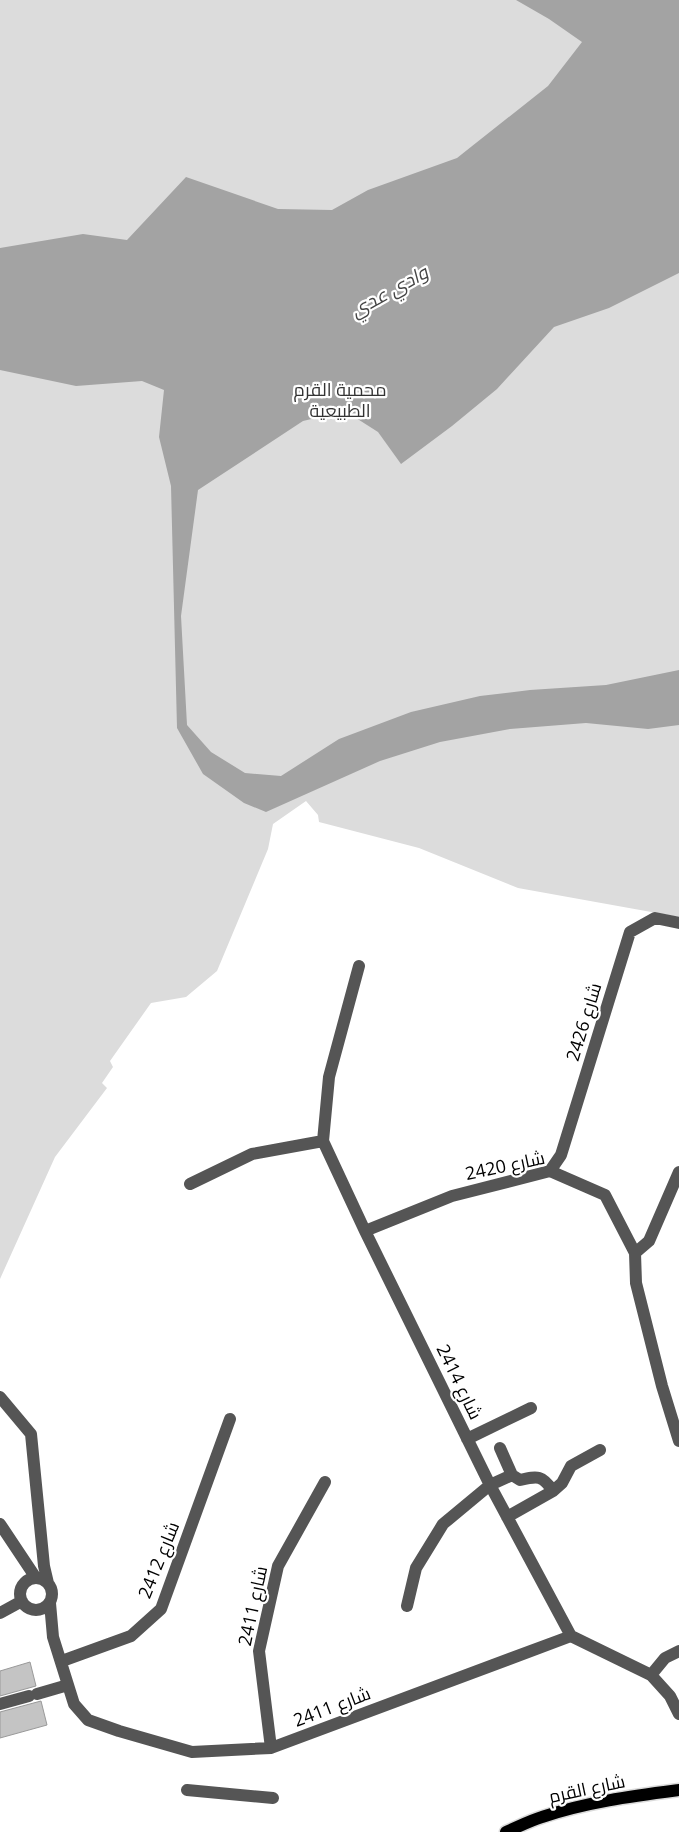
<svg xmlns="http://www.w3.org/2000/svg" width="679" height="1832" viewBox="0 0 679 1832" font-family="'Open Sans',Cairo,sans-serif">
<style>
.green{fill:#dcdcdc}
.water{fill:#a3a3a3}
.building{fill:#c4c4c4;stroke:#999}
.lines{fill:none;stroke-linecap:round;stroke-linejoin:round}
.major-casing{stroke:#dbdbdb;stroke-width:15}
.minor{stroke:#555;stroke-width:12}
.major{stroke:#000;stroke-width:12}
.labels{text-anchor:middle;stroke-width:4.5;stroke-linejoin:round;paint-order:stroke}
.park-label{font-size:18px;fill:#333;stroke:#fff}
.street-label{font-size:18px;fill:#000;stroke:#fff}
.water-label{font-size:19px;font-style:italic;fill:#444;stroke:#fff}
</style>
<rect width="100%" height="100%" fill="#fff"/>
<path class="green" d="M0,0H679V917L518,888L419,848L319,822L318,815L306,801L273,824L268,849L217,971L186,997L151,1003L110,1061L113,1067L102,1083L107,1088L55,1157L0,1279Z"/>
<path class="water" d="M516,0H679V273L609,308L554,327L497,389L452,426L401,464L378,432L345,411L303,421L198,490L181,616L187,725L211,752L245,773L281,776L339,739L411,712L480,696L530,690L606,685L679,670V725L648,729L586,723L510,729L440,742L380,761L266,812L244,803L203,774L177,728L171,486L159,437L164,390L142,381L76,386L0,370V248L83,234L127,240L186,177L278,209L332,210L368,190L457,158L548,86L582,42L549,19Z"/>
<path class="building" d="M30,1662L36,1686L0,1696V1671Z
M41,1701L47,1725L0,1738V1712Z"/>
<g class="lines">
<defs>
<path id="major" d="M506,1832C518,1827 529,1821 542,1817C586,1802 633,1796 679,1790"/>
</defs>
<use href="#major" class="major-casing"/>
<path class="minor" d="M359,966L329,1077L323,1141L365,1231L490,1485L571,1636
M550,1171L561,1155L630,932L655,918L679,923
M190,1184L252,1154L323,1141
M365,1231L452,1196L550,1171L605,1195L635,1253L636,1283L662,1386L679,1441
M635,1253L649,1241L679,1172
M0,1397L31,1434L44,1566L48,1583
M467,1439L531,1408
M500,1448L512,1475L520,1480C538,1476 542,1475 553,1491
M507,1517L553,1491L562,1483L571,1466L600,1450
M0,1524L36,1578
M20 1594a16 16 0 1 1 32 0a16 16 0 1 1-32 0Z
M50,1603L53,1637L74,1704L88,1720L119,1731L192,1752L271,1748L571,1636L651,1675L670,1696L679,1714
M407,1606L416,1568L443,1524L490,1485L512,1475
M0,1613L22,1601
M62,1661L131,1636L161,1609L230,1419
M651,1675L665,1658L679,1651
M37,1694L68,1685
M0,1704L29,1696
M271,1748L259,1651L278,1566L325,1482
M187,1790L273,1798"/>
<use href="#major" class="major"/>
</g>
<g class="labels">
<g class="park-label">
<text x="340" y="396">محمية القرم<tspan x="340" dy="21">الطبيعية</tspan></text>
</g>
<g class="street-label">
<text transform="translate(584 1022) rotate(-73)" y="6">2426 شارع</text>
<text transform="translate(505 1166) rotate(-12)" y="6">2420 شارع</text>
<text transform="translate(459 1382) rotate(64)" y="6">2414 شارع</text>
<text transform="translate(159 1560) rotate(-68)" y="6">2412 شارع</text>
<text transform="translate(253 1606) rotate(-78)" y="6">2411 شارع</text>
<text transform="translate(332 1707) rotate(-21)" y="6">شارع 2411</text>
<text transform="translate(587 1789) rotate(-12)" y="6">شارع القرم</text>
</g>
<g class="water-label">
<text transform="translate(389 291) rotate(-29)" y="7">وادي عدي</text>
</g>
</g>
</svg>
